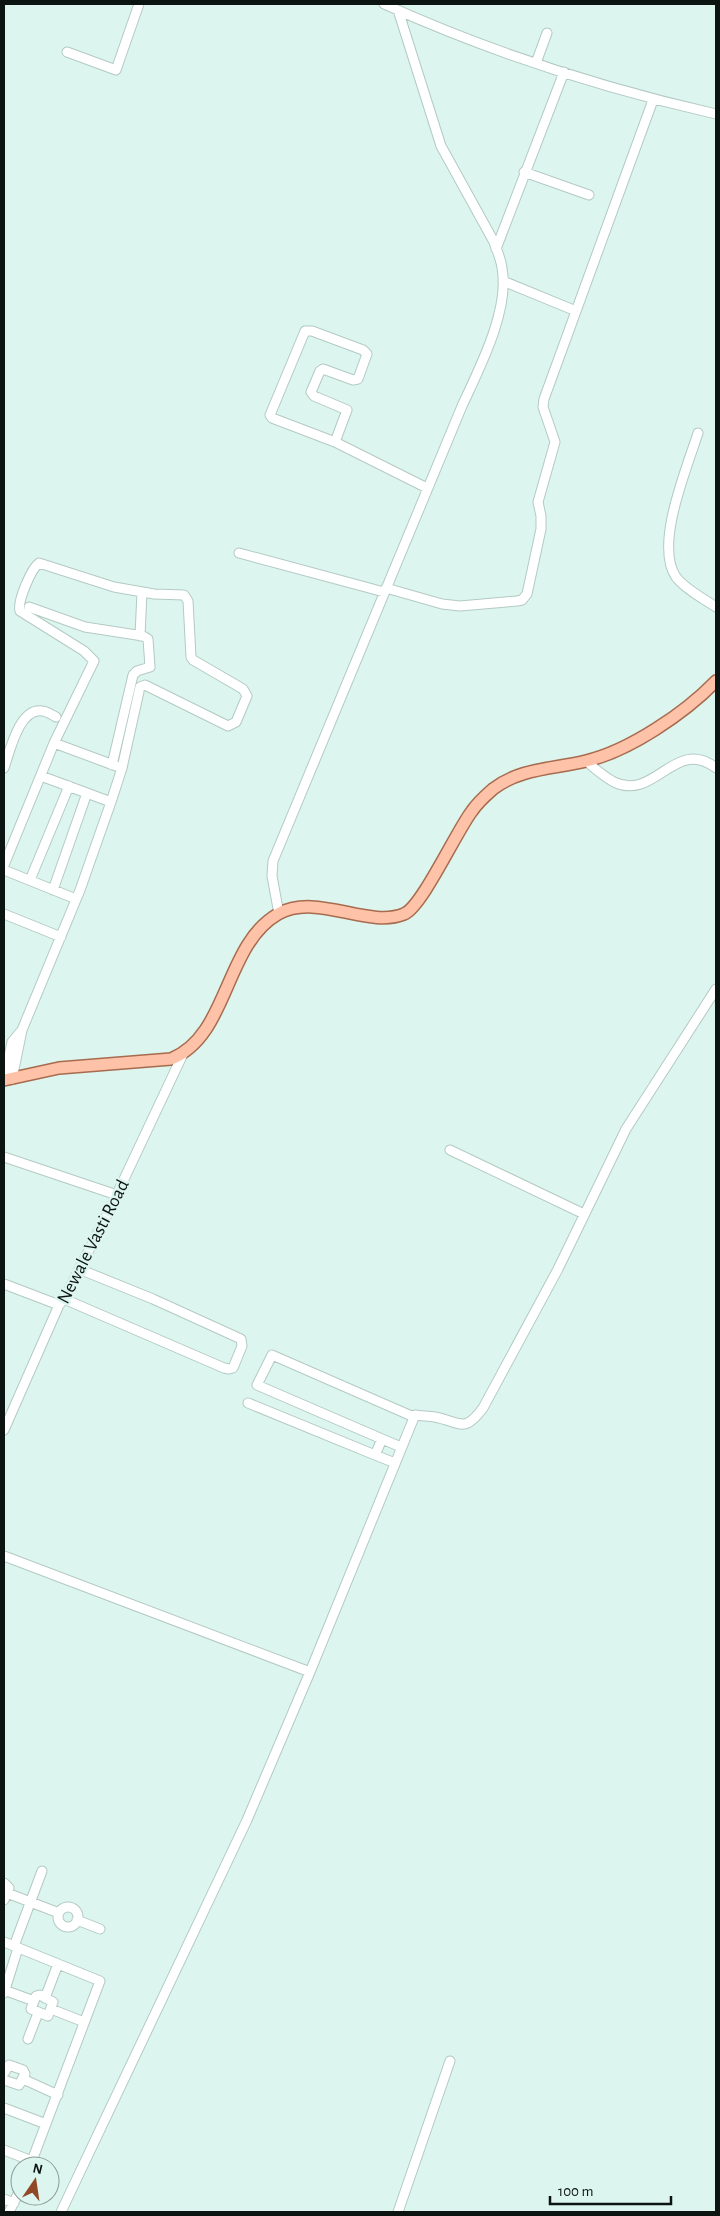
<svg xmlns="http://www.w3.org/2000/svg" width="720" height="2216" viewBox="0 0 720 2216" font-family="'Alegreya Sans',sans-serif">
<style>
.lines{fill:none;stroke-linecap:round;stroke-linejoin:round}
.minor-casing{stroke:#b3cac4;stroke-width:11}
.major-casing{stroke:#a86b4e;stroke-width:14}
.minor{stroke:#fff;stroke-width:9}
.major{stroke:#fdc2a8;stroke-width:11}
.labels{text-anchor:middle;stroke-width:5;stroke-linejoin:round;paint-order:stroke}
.street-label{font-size:19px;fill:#0c1412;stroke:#ddf5ef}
</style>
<rect width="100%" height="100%" fill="#ddf5ef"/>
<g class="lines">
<defs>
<path id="minor" d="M384,4C490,52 602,88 716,114
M67,52L116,70L139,4
M536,63L547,33
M524,172L589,195
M496,249L564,72
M503,281L576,311
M698,433C687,468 654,545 676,577C685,589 704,599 716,607
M335,442L272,418L270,415L305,331H312L363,350L367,354L358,379L353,380L323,369L320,371L311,392L314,396L347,410L335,442L427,488
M239,553L384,592
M386,588L442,604L460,606L517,601L522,600L527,594L541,529V516L538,502L555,442L543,407L544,399L653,100
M29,607L85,627L143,636L148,639L150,667L137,671L133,675L112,765
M140,636L142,592
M586,761C594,768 604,777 614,782C655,802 675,736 716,768
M4,768C10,751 19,708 42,711C47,711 52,715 56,717
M41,776L111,802
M4,865L54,743L116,766
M4,870L76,899
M30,880L69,786
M53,890L87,793
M4,914L61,937
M279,914L272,876L273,861L462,406C479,369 510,310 502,268C501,259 497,251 494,242L441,146L398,10
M12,1079L22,1030L80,890L111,802L122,768L140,687L145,685L228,726L236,722L247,696L243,689L193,660L191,657L188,601L184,595L154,594L114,587L39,563C31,569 17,602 20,611L84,651L94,661L54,743
M4,1080L12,1042L22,1030
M450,1150L584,1214
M4,1157L117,1195
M4,1284L59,1305
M64,1299L224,1368L229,1369L233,1368L242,1346L241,1339L153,1299L79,1269
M248,1403L375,1455L382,1439L401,1447
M4,1430L59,1305L64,1299L109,1211L183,1054
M382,1439L257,1385L272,1355L414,1417
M375,1455L395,1463
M4,1556L310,1672
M4,1883L9,1888L4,1900
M7,1893L59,1913
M58 1917a10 10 0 1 1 20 0a10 10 0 1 1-20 0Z
M77,1920L100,1929
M4,1942L100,1981L30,2166
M14,1946L42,1871
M4,1990L34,2001
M4,1993L18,1948
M40,1995L53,2002L48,2016L31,2009L36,1996Z
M45,1998L58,1964
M51,2009L84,2022
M28,2039L38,2013
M4,2073L9,2065L23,2070L25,2074L19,2085L4,2080
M23,2079L58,2095
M4,2108L46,2124
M4,2150L32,2161
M4,2199L14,2203
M9,2212L20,2190
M61,2212L247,1820L310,1672L415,1415C421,1416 428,1416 435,1417C460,1422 464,1434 483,1408L558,1269L626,1129L716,989
M398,2212L450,2061"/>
<path id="major" d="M4,1080L59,1068L171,1059C229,1036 224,945 278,914C317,892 368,929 404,914C422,907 457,830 472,811C478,802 485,796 493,789C520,768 554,769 586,761C629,751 685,713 716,681"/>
</defs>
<use href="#minor" class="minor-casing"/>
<use href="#major" class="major-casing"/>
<use href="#minor" class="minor"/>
<use href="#major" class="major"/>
</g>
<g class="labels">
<g class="street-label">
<text transform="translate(92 1241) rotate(-63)" y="7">Newale Vasti Road</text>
</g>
</g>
<rect width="720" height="2216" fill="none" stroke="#0c1412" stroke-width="10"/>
<g transform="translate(35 2181) rotate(13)"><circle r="24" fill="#ddf5ef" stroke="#899b97"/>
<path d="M0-4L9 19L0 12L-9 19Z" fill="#904826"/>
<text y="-8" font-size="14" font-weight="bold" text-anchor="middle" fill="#0c1412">N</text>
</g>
<path d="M550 2196v8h121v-8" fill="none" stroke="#0c1412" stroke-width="2.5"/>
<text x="558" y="2196" font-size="15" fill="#0c1412" stroke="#ddf5ef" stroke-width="4" paint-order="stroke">100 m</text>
</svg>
